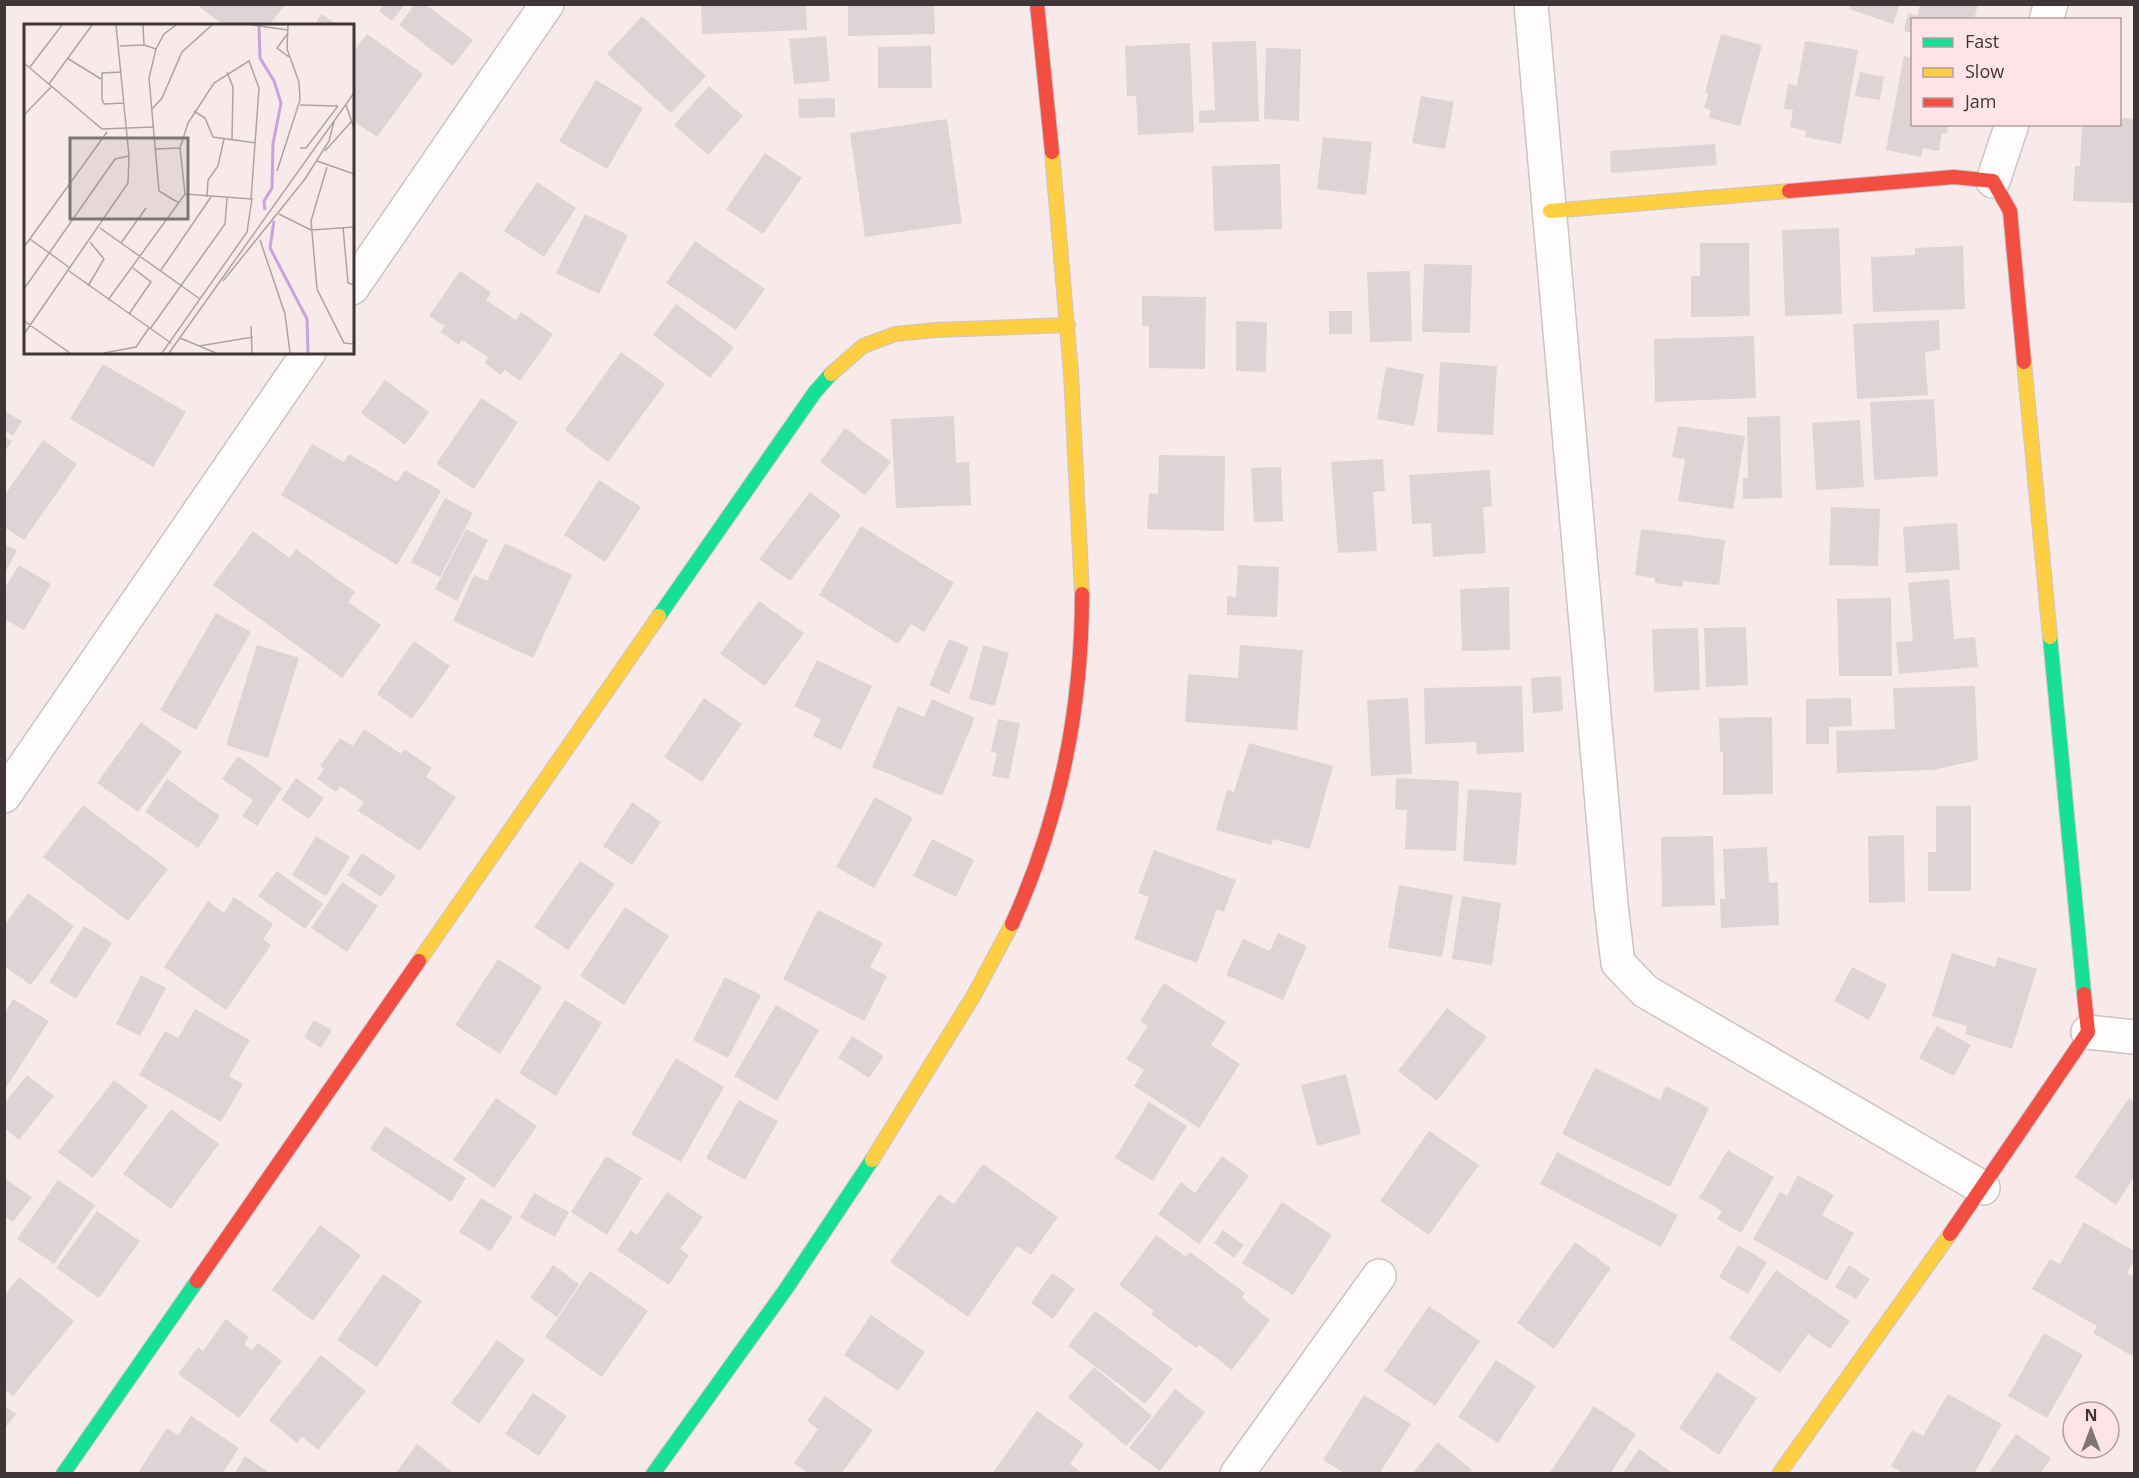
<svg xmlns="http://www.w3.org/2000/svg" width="2139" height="1478" viewBox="0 0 2139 1478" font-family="'Open Sans',sans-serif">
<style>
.building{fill:#ded4d6}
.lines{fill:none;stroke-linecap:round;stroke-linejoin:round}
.street-casing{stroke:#cec3c4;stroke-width:36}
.fast-casing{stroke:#cec3c4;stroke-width:16}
.slow-casing{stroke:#cec3c4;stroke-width:16}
.jam-casing{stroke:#cec3c4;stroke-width:16}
.street{stroke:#fefcfc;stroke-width:33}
.fast{stroke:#16e098;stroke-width:14}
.slow{stroke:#ffcf43;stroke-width:14}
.jam{stroke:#f24e42;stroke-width:14}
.inset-river{fill:none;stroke:#cba3dc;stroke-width:3}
.inset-road{fill:none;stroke:#aea2a3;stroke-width:1.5}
.view{fill:#807475;fill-opacity:0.15;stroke:#807475;stroke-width:3}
.inset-edge{fill:none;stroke:#3f3536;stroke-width:3}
</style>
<rect width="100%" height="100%" fill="#f8eaeb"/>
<path class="building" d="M384,4H405L392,21L379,11Z
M415,4H425L473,40L453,66L399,25Z
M701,4H806L807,30L702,34Z
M1851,4H1900L1893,24L1849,9Z
M1920,4H1978L1974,20H1912V33L1904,31L1908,13L1917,16Z
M197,5H285L268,26H225Z
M848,5H934L935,34L848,36Z
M321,14L340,26H314Z
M642,16L706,76L671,113L607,54Z
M367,34L423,74L377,137L352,120V53Z
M1721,34L1762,45L1740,126L1709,118L1711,110L1704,108L1708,94L1705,92Z
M826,36L830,81L794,84L789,39Z
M1256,41L1259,121L1199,123V111L1215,110L1212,42Z
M1805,41L1858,50L1841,144L1805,137L1806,131L1790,127L1793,110L1784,109L1788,84L1797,86Z
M1190,43L1194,132L1138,135L1136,96H1127L1125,46Z
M931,46L932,88H878V47Z
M1266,48L1301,49L1299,121L1264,119Z
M1904,56L1912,58V124H1948L1947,133H1942L1939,151L1923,148L1921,157L1886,150Z
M1860,72L1884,77L1880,100L1855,96Z
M596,80L643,108L607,169L559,141Z
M709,86L743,116L708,155L674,125Z
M1421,96L1454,102L1445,149L1412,143Z
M835,98V117L799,118L798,99Z
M2120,118L2134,119V203L2073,201L2075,166H2080L2082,124H2120Z
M947,119L962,223L865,237L850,133Z
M1323,137L1372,142L1366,195L1317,189Z
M1715,144L1717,165L1611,173L1610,151Z
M765,153L802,178L763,234L726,209Z
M1280,164L1282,229L1214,231L1212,166Z
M537,182L576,208L544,257L504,231Z
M585,214L628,235L599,294L556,273Z
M1839,228L1842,314L1785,316L1782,230Z
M695,241L765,289L736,330L666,283Z
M1700,243H1749L1750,316L1691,317V276H1700Z
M1963,246L1965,309L1873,312L1871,257L1915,255V248Z
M1424,264L1472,265L1470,333L1422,332Z
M460,271L491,292L486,300L516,320L521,312L553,334L520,381L505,370L501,375L485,363L488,357L462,340L459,345L440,332L445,326L429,316Z
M1410,271L1412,341L1370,342L1367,272Z
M1142,296L1206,297L1205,369L1149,368V326H1142Z
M676,304L734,347L710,378L653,335Z
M1329,311H1352V334H1329Z
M1939,320L1940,350L1925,352L1928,395L1857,399L1853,324Z
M1236,321L1267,322L1266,372L1236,371Z
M1754,336L1756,398L1655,402L1654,339Z
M621,352L665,384L608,462L565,430Z
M1440,362L1497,366L1493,435L1437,432Z
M103,364L186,412L153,467L70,419Z
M1386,367L1424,374L1414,426L1377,419Z
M385,380L429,412L405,445L361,413Z
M481,398L518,422L474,489L436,464Z
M1934,399L1938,476L1874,480L1870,402Z
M4,411L22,421L13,436L4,430Z
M954,416L956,463L969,462L971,505L896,508L891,419Z
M1780,416L1782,498L1743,499V478H1748L1747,417Z
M1860,420L1864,487L1816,490L1812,423Z
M1678,426L1745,436L1733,509L1678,501L1685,459L1672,457Z
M845,428L891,462L865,495L820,462Z
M4,437L12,441L4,453Z
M43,440L77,464L24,540L4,527V496Z
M312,444L344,462L349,454L397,482L405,470L441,491L397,565L281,495Z
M1159,455L1225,456L1224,531L1147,529L1149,493L1158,494Z
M1383,459L1385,491L1373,492L1377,551L1338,553L1331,462Z
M1281,467L1283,521L1254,522L1251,468Z
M1490,470L1492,507H1483L1486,553L1433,557L1431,523L1412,524L1409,475Z
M599,480L641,507L605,562L564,535Z
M810,492L841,515L790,581L759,559Z
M445,498L473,513L440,577L411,562Z
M1831,507L1880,509L1878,566L1829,565Z
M1957,523L1960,570L1906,573L1903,527Z
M861,526L954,583L924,632L911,624L898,644L819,595Z
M466,529L488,540L457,601L435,589Z
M1641,529L1725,540L1719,585L1683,581L1682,587L1655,583V578L1635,575Z
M253,531L290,558L296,549L355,592L348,602L381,625L342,678L213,585Z
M505,543L572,575L533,658L453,621L474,575L487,581Z
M4,544L17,550L4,575Z
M19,565L51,584L24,630L4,619V589Z
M1238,565L1279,567L1277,617L1227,615V596L1236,597Z
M1949,579L1954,639L1975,637L1978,667L1899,674L1896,642L1913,641L1908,583Z
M1509,587L1510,650L1462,651L1460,589Z
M1891,598L1892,676H1839L1837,599Z
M759,601L804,633L765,686L720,654Z
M216,613L251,632L196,730L160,710Z
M1746,627L1748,685L1706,687L1704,628Z
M1698,628L1700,690L1654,692L1652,629Z
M949,639L969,647L949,694L929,685Z
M414,641L450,666L412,719L377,694Z
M257,645L299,658L268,758L226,745Z
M983,645L1009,653L995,706L969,699Z
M1240,645L1303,650L1297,730L1185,722L1188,674L1238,678Z
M817,660L872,686L841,750L813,736L821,719L794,706Z
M1561,676L1563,711L1533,713L1531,678Z
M1522,686L1524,752L1477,754L1476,742L1425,744L1424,688Z
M1975,686L1978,760L1933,770L1837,773L1836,731L1895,729L1893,688Z
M704,698L742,724L702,782L664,757Z
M1408,698L1412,774L1371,776L1367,700Z
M1851,698L1852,726L1829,727V744H1806V699Z
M932,699L975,718L942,796L872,767L898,706L924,717Z
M1772,717L1773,794L1723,795V752H1720L1719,718Z
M998,719L1020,723L1009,779L992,776L997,753L991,752Z
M141,722L182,752L138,812L97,783Z
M364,729L401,754L404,749L432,768L426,777L456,797L420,851L358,811L364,802L340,786L336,792L317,779L324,769L320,766L340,738L353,746Z
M1249,743L1333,766L1310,849L1273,839L1271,845L1216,830L1227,790L1234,792Z
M238,756L282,788L257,826L242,816L253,800L222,779Z
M296,778L324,798L309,819L281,800Z
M1396,778L1459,781L1456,851L1405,849L1407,810L1395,809Z
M167,779L220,816L198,848L145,812Z
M1468,789L1522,793L1516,865L1463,861Z
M875,797L913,818L874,888L836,867Z
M632,802L661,822L632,865L603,846Z
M83,805L168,869L128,921L43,857Z
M1936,806H1971V891H1928V852H1936Z
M1904,835L1905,902L1869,903L1868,836Z
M316,836L350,857L326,896L292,875Z
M1713,836L1715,905L1662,907L1661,837Z
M932,839L974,860L956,897L913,876Z
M1767,847L1769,883L1778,882L1779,925L1721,928L1720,899H1725L1723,849Z
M1154,850L1236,880L1224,912L1217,909L1197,963L1134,939L1149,897L1138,893Z
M362,853L396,876L381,897L347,875Z
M580,861L615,884L568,950L534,927Z
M277,871L323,904L305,929L258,896Z
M342,882L378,906L347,952L311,928Z
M1399,885L1453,895L1442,957L1388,948Z
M28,893L74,926L31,985L4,966V926Z
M1462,896L1501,903L1492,965L1452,959Z
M234,897L273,924L263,939L271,945L226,1010L164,967L208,901L224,913Z
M625,907L669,936L624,1005L580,976Z
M818,910L883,943L870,967L887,976L864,1021L783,979Z
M84,926L112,943L76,999L49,982Z
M1278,933L1307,946L1283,1000L1226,975L1243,939L1270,951Z
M1952,953L1995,967L1998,957L2037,969L2012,1049L1965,1034L1967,1026L1932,1016Z
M498,959L542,987L500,1054L455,1025Z
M1852,967L1887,985L1869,1020L1834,1001Z
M141,975L166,988L140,1036L116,1024Z
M725,977L761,995L728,1058L693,1040Z
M1164,983L1226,1022L1211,1045L1240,1064L1199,1128L1134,1086L1144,1070L1126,1059L1148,1026L1140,1021Z
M13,999L49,1021L4,1091V1014Z
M565,1000L602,1023L556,1096L519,1073Z
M776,1005L819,1030L777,1101L734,1076Z
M1447,1008L1487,1037L1437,1101L1398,1071Z
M195,1009L250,1040L229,1076L243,1084L221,1122L139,1075L165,1031L178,1038Z
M314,1020L332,1030L321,1048L304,1037Z
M1937,1026L1971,1045L1954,1076L1919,1058Z
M852,1036L884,1056L869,1078L838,1058Z
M676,1058L724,1087L681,1162L631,1134Z
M1595,1068L1660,1100L1666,1086L1709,1108L1670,1187L1562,1134Z
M1346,1074L1361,1134L1317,1146L1301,1085Z
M27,1075L54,1096L19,1140L4,1128V1104Z
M114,1080L148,1106L93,1178L58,1152Z
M496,1098L537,1126L494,1188L453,1160Z
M2129,1098L2134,1102V1177L2116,1205L2075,1177Z
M739,1100L778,1121L745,1180L706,1158Z
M1149,1102L1187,1126L1153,1181L1115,1158Z
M171,1109L219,1144L171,1209L123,1174Z
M385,1126L466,1178L451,1202L370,1149Z
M1429,1131L1479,1165L1429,1235L1380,1201Z
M1728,1150L1774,1177L1741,1233L1717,1219L1722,1211L1699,1198Z
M1557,1152L1678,1215L1661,1247L1540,1184Z
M606,1156L642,1178L607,1235L571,1212Z
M1222,1156L1249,1176L1199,1244L1158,1214L1181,1182L1195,1193Z
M983,1164L1058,1217L1031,1255L1017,1246L968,1317L890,1262L939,1194L954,1204Z
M1798,1175L1834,1195L1822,1215L1854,1233L1827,1281L1753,1239L1780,1192L1787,1196Z
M4,1178L32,1197L13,1222L4,1216Z
M58,1180L95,1205L54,1264L17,1239Z
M667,1192L703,1217L680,1249L689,1255L669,1285L617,1250L631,1230L637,1235Z
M534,1193L569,1212L555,1237L520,1218Z
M481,1198L513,1217L490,1251L459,1232Z
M1282,1202L1332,1235L1293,1295L1242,1263Z
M97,1211L140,1241L99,1298L56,1268Z
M2084,1222L2134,1251V1260L2127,1273L2134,1277V1352L2132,1356L2093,1333L2097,1326L2032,1289L2050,1259L2060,1264Z
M320,1225L361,1255L313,1321L272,1290Z
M1223,1230L1244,1245L1234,1258L1214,1243Z
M1156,1235L1186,1257L1190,1252L1245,1293L1242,1298L1270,1320L1232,1370L1199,1345L1196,1348L1151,1314L1154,1311L1119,1285Z
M1575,1242L1611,1268L1554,1349L1517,1323Z
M1738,1245L1767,1262L1748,1294L1719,1277Z
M553,1265L579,1284L557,1317L530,1298Z
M1849,1265L1870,1279L1856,1299L1835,1287Z
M1776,1270L1850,1321L1830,1349L1808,1334L1780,1373L1729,1338Z
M590,1271L648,1311L602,1377L545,1337Z
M1052,1273L1075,1289L1053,1319L1031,1303Z
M383,1274L422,1301L377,1367L337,1340Z
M19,1277L74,1321L13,1396L4,1389V1296Z
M1429,1306L1480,1341L1435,1406L1384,1371Z
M1095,1311L1173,1369L1145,1404L1068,1346Z
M871,1315L925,1352L898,1391L844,1355Z
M226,1319L249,1337L244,1344L252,1350L258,1343L282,1361L239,1418L178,1374L198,1347L203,1351Z
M2044,1333L2083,1355L2047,1418L2008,1396Z
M497,1340L525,1360L479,1424L451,1403Z
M321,1355L366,1391L318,1450L302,1436L297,1443L269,1420Z
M1496,1360L1536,1386L1498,1443L1458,1417Z
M1094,1367L1152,1416L1126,1446L1068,1397Z
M1717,1372L1757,1398L1719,1455L1679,1428Z
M1175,1389L1205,1412L1160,1471L1129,1448Z
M533,1393L567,1416L539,1456L505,1434Z
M1948,1394L2002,1424L1974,1474H1904L1891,1466L1912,1430L1923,1436Z
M1364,1395L1411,1424L1379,1474H1346L1323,1460Z
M825,1396L873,1430L841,1474H809L794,1463L818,1429L807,1421Z
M4,1405L16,1414L4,1429Z
M1594,1406L1636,1434L1610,1474H1549Z
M1037,1411L1084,1444L1070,1464L1083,1474H992Z
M191,1416L239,1448L222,1474H137L167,1428L178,1435Z
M2016,1434L2051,1458L2040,1474H1988Z
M1438,1442L1472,1470L1469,1474H1412Z
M417,1444L455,1474H395Z
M1639,1449L1674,1474H1622Z
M245,1456L271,1474H234Z"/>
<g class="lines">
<defs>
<path id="street" d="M1531,4L1611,905L1618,963L1645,991L1983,1188
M2046,20L2051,4
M1993,181L2012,124
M352,288L547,4
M4,796L309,352
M2088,1032L2134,1037
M1237,1474L1379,1276"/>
<path id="fast" d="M659,616L815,392L831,374
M2050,637L2084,994
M63,1474L197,1281
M653,1474L786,1289L872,1160"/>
<path id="slow" d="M1052,152L1071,373L1082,594
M1550,211L1789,191
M2024,362L2050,637
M831,374L863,346L895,334L936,330L1068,325
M419,961L659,616
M872,1160L974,995L1012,924
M1779,1474L1950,1234"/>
<path id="jam" d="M1037,4L1052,152
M1789,191L1954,177L1993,181L2010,211L2024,362
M1012,924C1060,819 1082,709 1082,594
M1950,1234L2088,1032L2084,994
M197,1281L419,961"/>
</defs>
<use href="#street" class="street-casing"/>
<use href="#fast" class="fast-casing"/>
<use href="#slow" class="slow-casing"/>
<use href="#jam" class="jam-casing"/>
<use href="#street" class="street"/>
<use href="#fast" class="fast"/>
<use href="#slow" class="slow"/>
<use href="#jam" class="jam"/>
</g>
<g transform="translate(24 24)">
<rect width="330" height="330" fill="#f8eaeb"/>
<path class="inset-river" d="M235,2L236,34L250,57L257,79L249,120L248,164L240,177L241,186M250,197L246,224L283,295L284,329"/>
<path class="inset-road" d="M119,1L120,21M152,1L140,10L132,25L125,54L135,167L155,179M228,1L264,6M264,9L253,24L265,33M96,22L120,21L132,25M43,34L77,55M0,39L78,105L129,103M6,43L38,1M98,48L78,49V75L80,80L100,79M203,48L209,63L208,116M25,60L68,1M276,81L314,82M322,81L330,104M128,85L138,74L158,28L188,1M170,87L181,94L189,113L232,119M0,91L27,63M156,124L164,99L190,59L225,37L235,64L227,175L161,170M276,124H282L314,82M301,127L327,98M293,137L330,150M303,143L287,197L293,265L320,319L330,320M253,147L276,76L275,58L263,25L264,1M183,173L184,156L194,142L200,115M255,190L287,206L330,203M319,203L324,259L330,261M76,204L176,275M6,215L46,244M236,216L261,290L266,329M97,219L122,184M0,223L83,108M137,246L187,173M45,247L147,319M199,257L281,155L305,117L310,98M64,262L80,235L66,218M0,265L91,135L105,132M84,276L161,170L156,124L131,125M105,290L127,258L109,244M0,297L46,329M227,302L228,329M126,305L201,200L203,174M0,310L104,159L105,132L92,1M156,314L192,329M175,322L229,313M80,329L112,323L125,304M138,329L223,208L228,174M145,329L330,69"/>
<path class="view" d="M46,114H164V195H46Z"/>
<rect width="330" height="330" class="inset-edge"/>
</g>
<rect width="2139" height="1478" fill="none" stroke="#3f3536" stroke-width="12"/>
<rect x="1911" y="18" width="210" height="108" fill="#fee4e6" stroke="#b29ea0" stroke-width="1.5"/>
<rect x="1923" y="38" width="30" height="9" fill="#16e098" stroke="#b29ea0" stroke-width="1.5"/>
<text x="1965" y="48" font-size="18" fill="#3f3536">Fast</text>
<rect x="1923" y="68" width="30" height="9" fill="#ffcf43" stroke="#b29ea0" stroke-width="1.5"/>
<text x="1965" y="78" font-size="18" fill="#3f3536">Slow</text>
<rect x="1923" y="98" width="30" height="9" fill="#f24e42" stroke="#b29ea0" stroke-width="1.5"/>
<text x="1965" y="108" font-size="18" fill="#3f3536">Jam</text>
<g transform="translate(2091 1430)"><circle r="28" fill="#fee4e6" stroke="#b29ea0" stroke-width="1.5"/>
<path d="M0-4.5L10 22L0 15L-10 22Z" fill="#807475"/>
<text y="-9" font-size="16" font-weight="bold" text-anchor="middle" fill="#3f3536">N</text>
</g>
</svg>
